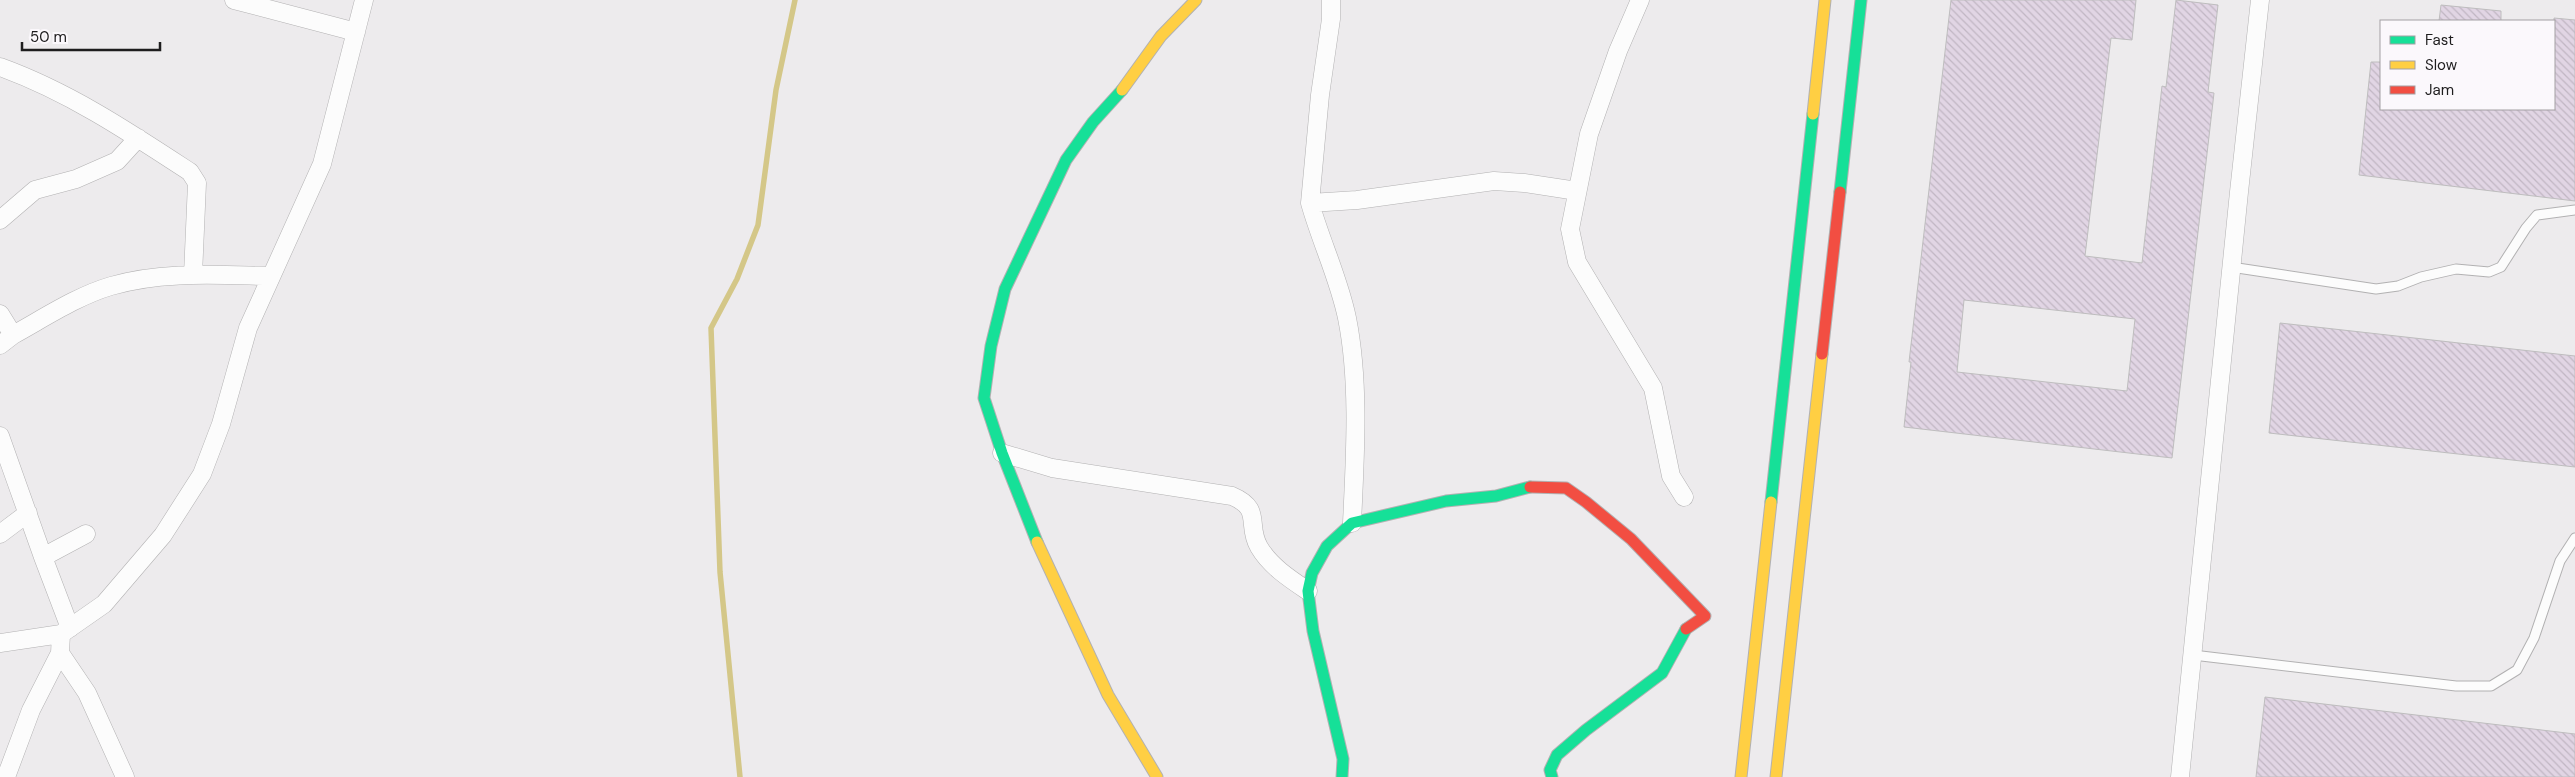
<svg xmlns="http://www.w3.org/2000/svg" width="2575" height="777" viewBox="0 0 2575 777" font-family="'DM Sans',sans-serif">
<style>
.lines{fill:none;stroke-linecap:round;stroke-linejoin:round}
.stream{stroke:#d4c788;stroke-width:5.5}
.building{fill:url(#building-back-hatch);stroke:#bebdbe;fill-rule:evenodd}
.lane-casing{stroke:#b2b1b2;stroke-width:11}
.street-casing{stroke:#b2b1b2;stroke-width:19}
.fast-casing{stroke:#b2b1b2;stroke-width:13}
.slow-casing{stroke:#b2b1b2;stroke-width:13}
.jam-casing{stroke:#b2b1b2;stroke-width:13}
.lane{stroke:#fcfcfc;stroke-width:9}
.street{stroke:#fcfcfc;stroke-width:18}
.fast{stroke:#16e098;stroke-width:11}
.slow{stroke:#ffcf43;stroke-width:11}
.jam{stroke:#f24e42;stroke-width:11}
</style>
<defs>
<pattern id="building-back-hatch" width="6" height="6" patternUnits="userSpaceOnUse" patternTransform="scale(1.25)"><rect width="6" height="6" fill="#e1d5e4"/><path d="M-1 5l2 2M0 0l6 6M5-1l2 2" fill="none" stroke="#c1b6c3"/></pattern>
</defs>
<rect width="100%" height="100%" fill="#edebed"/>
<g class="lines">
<path class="stream" d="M740,777L720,572L711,328L737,279L758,225L776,90L795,0"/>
</g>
<path class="building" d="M1951,0H2136L2132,40L2111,38L2085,256L2142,263L2162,86L2166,87L2176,0L2218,5L2208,92L2214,93L2172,458L1904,427L1911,362H1909ZM1964,300L2135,319L2127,391L1957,372Z
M2441,5L2501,11V21H2439Z
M2554,18L2575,20V201L2359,175L2371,62H2381V109H2554Z
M2280,323L2575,356V467L2269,433Z
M2265,697L2575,734V777H2256Z"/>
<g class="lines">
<defs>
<path id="lane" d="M2231,267L2376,289L2398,286L2421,277L2456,269L2489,272L2501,267L2526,228L2537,215L2575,210
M2193,655L2456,686H2491L2517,670L2534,638L2560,561L2575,538"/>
<path id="street" d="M234,0L356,32
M1640,0L1618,51L1589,134L1570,229L1577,262L1653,388L1671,476L1684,497
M0,67C69,92 129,132 190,172L197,183L193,275
M1310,203L1320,95L1331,19V0
M0,220L35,190L76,179L117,161L138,138
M0,314L13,335L0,345
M13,335C44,318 77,296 111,286C161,271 218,275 270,276
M0,436L43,557L86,534
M1002,453L1052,468L1232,496C1263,509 1246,525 1259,547C1270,566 1290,579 1308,591
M1352,523C1355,458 1360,383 1347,318C1339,279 1321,242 1310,203L1357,200L1494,181L1524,183L1577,191
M0,534L28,513
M43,557L70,628
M0,643L61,634L104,604L163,535L202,474L221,424L248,328L322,164L364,0
M60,653L87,693L125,777
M6,777L31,710L60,653L61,634
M2180,777L2239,192L2260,0"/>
<path id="fast" d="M1840,192L1861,0
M1771,502L1813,114
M1037,542L1002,453L984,398L991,346L1005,289L1066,160L1093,122L1122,90
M1342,777L1343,759L1313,631L1308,591L1312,573L1327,546L1352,523L1446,501L1496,496L1530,487
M1552,777L1550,770L1557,755L1586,730L1662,673L1686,629"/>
<path id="slow" d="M1122,90L1161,36L1196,0
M1813,114L1825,0
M1037,542L1108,695L1157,777
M1741,777L1771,502
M1776,777L1822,354"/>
<path id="jam" d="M1822,354L1840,192
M1530,487L1566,488L1586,502L1631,539L1705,616L1686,629"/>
</defs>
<use href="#lane" class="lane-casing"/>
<use href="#street" class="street-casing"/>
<use href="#fast" class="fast-casing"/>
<use href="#slow" class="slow-casing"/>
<use href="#jam" class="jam-casing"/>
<use href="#lane" class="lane"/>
<use href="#street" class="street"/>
<use href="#fast" class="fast"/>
<use href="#slow" class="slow"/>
<use href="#jam" class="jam"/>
</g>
<rect x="2380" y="20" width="175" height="90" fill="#fbf8fc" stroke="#a3a0a3"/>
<rect x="2390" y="36" width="25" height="8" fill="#16e098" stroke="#a3a0a3"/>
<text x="2425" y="45" font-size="15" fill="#1e1d1e">Fast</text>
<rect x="2390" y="61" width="25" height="8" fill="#ffcf43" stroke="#a3a0a3"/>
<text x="2425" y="70" font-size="15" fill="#1e1d1e">Slow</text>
<rect x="2390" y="86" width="25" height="8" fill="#f24e42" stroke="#a3a0a3"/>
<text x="2425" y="95" font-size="15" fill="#1e1d1e">Jam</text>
<path d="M22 42v8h138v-8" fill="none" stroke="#1e1d1e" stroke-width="2.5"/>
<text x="30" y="42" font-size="15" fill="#1e1d1e" stroke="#fbf8fc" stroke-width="4" paint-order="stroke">50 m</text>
</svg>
